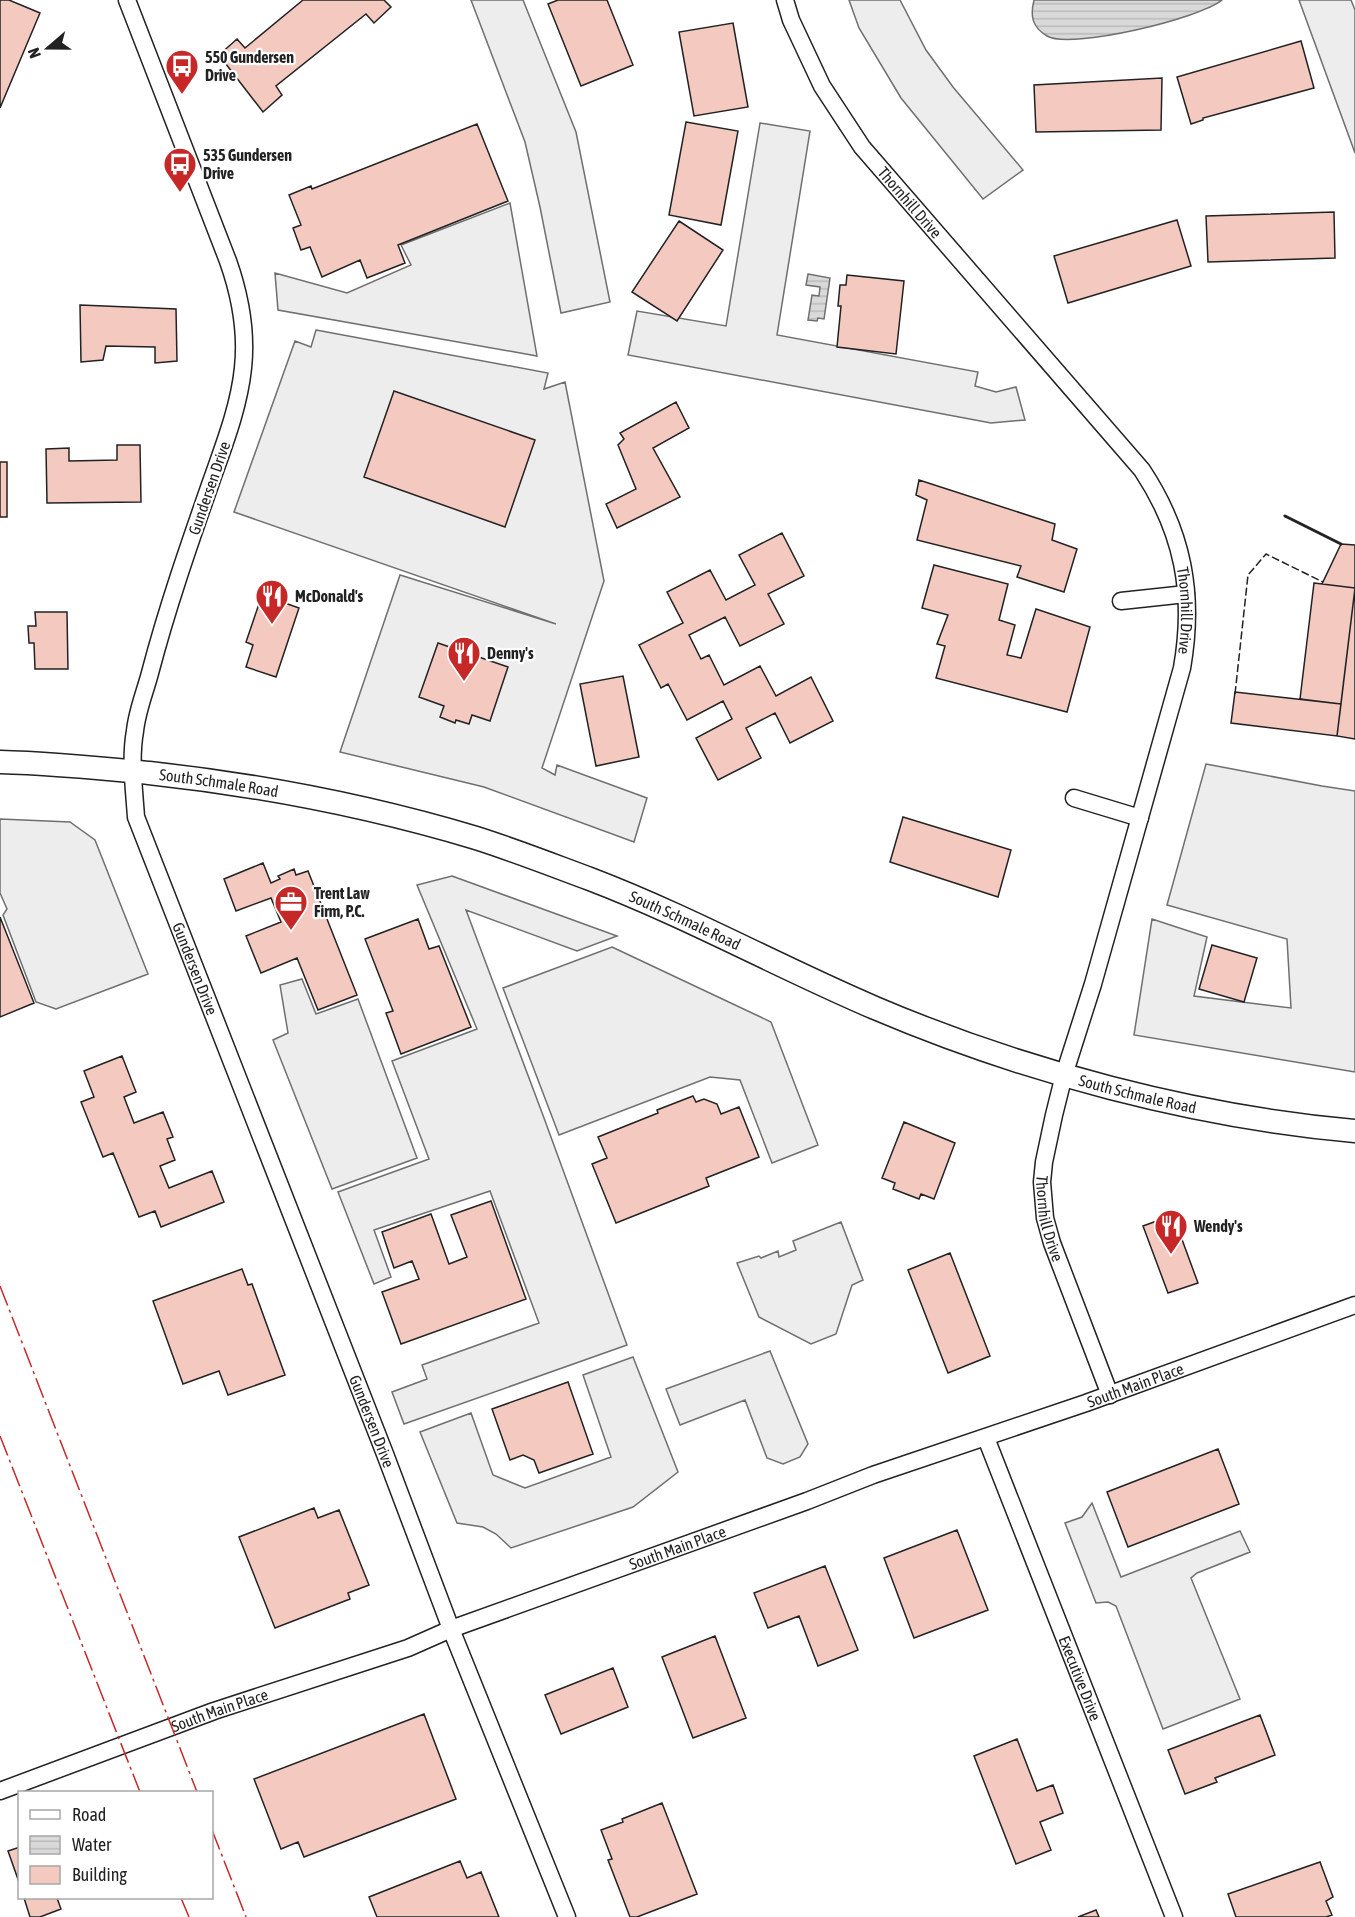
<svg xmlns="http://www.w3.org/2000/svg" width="1355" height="1917" viewBox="0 0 1355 1917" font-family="'Asap Condensed',sans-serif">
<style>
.parking{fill:#ededed;stroke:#6f6f6f;stroke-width:1.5}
.water{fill:url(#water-rules);stroke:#6f6f6f;stroke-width:1.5}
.building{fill:#f3c9c0;stroke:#222;stroke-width:1.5}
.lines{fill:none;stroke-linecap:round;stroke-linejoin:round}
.street-casing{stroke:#222;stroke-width:19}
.secondary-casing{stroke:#222;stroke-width:25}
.street{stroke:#fff;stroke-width:16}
.secondary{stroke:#fff;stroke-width:22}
.fence{stroke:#222;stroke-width:1.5;stroke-dasharray:8 3;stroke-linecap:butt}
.wall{stroke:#222;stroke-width:3}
.power{stroke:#c62828;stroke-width:1.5;stroke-dasharray:21 4.5 3 4.5;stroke-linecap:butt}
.labels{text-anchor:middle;stroke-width:4.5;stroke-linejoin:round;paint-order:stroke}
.poi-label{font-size:16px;font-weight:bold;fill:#222;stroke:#fff;text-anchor:start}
.street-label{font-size:16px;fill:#222;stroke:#fff}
</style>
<defs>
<pattern id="water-rules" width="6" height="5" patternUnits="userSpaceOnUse" patternTransform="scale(1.5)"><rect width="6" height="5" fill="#d9d9d9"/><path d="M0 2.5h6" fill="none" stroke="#bababa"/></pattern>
</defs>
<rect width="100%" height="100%" fill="#fff"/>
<path class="parking" d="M471,0H523L576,132L610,302L561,313L540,207L525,142Z
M849,0H900L926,50L953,87L1023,170L983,199L901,98L859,28Z
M1299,0H1351L1355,10V153Z
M760,123L810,131L777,335L978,372L975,386L996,392L1016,387L1025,420L991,423L628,355L637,311L726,326Z
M510,203L537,356L278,310L275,273L347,293L411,265L401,245Z
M316,330L548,373L544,389L565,382L604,581L542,768L555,775L557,765L647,798L634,842L484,787L340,752L400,575L556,624L234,512L295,341L311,347Z
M1206,764L1322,786L1355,791V1072L1134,1035L1152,919L1207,937L1194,996L1291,1008L1287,939L1167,905Z
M0,819L70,822L95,840L148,974L56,1009L36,1002L3,915L7,909L0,893Z
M452,876L617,936L577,951L466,910L544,1118L627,1345L404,1424L392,1392L427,1379L422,1365L539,1323L490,1191L374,1230L391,1277L374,1284L338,1192L429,1159L392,1061L477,1029L417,885Z
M612,947L771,1022L818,1145L772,1163L740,1080L710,1077L559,1135L503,988Z
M302,979L316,1014L358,999L417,1158L332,1189L273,1040L288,1033L280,985Z
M841,1222L863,1280L852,1285L836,1334L811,1344L759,1317L737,1263L759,1256L761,1258L778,1251L779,1257L796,1250L793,1241Z
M770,1351L808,1444L800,1457L783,1464L767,1458L745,1400L680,1425L666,1389Z
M633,1357L678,1472L633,1507L511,1548L496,1534L483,1527L457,1523L420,1432L471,1413L493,1475L525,1488L611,1457L583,1375Z
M1092,1503L1121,1577L1240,1531L1250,1552L1197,1573L1191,1578L1240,1699L1163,1729L1116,1606L1108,1602L1096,1603L1065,1523L1082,1517Z"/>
<path class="water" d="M1034,0H1222C1201,18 1071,50 1047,36C1032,27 1030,16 1034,0Z
M808,274L830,278L824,319L818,318L817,321L808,320L812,295L819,296L820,287L806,285Z"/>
<path class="building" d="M0,0H9L40,13L0,108Z
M303,0H384L391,7L374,23L366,14L276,86L282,95L263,112L219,55L237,39L245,48Z
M558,0H607L633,65L581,86L548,4Z
M733,23L748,107L694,116L679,32Z
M1301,41L1314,88L1203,118V120L1191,124L1177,77Z
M1162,78L1161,130L1036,132L1034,85Z
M686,122L738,131L721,225L669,215Z
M477,124L508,201L398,245L405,263L367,278L360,260L322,277L310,247L301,250L293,228L301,225L289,195L311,186L312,189Z
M1334,212L1335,258L1208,262L1206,216Z
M1177,220L1191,266L1068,303L1054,256Z
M679,221L723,250L677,321L632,292Z
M847,275L904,281L896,354L837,347L841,306H838L840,285H846Z
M80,305L176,309L177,361L155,363V347L106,346L103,360L81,362Z
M394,391L535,440L505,527L364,477Z
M676,402L689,428L653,448L680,497L617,528L606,504L636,489L618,445L624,439L620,433Z
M117,445H140L141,502L47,503L46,449L69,448V461L117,460Z
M0,462H7V517H0Z
M919,480L1055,524L1052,540L1077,549L1064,592L1017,577L1021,566L917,540L927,500L916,495Z
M782,533L804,576L768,594L784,624L740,646L725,617L689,635L701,659L709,655L724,685L760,666L776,696L811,677L833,721L790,743L775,713L746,728L761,758L718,780L696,738L732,719L723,701L687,720L668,684L661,688L639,645L683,623L667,592L710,570L726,600L755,585L739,555Z
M1341,544L1355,545V739L1337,736L1355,588L1322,584Z
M934,565L1008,584L999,620L1015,625L1007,655L1021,658L1036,609L1090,627L1067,712L936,678L945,646L937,644L948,615L922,608Z
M1314,583L1355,588L1341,704L1300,699Z
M262,595L299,608L276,677L246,667L253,645L246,642Z
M35,612H67L68,669H35L34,643H29L28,626H36Z
M438,643L508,667L490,721L472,715L469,724L456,720L455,723L440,717L444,706L419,697Z
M623,676L639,757L596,766L580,684Z
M1235,692L1341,704L1337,736L1231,723Z
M903,817L1011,850L998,897L890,862Z
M263,863L271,883L280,879L278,876L294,869L296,875L308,871L357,995L318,1010L297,958L261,973L246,936L281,922L271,898L236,911L224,879Z
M0,917L34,1003L0,1017Z
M418,919L429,949L439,946L471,1027L401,1054L386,1013L393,1011L365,939Z
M1212,945L1257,958L1244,1002L1199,989Z
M122,1056L136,1092L124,1097L134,1123L163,1112L173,1137L167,1139L175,1160L160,1166L169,1188L212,1171L224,1202L161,1227L155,1211L139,1217L113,1153L103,1157L81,1102L94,1097L84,1071Z
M693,1096L696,1102L704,1099L717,1104L721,1114L739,1107L759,1157L706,1178L709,1186L616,1223L592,1164L607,1158L598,1137L658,1113L657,1110Z
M904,1122L955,1143L934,1199L921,1194L919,1199L893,1189L895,1183L882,1178Z
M491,1201L526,1299L401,1344L382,1292L419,1279L412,1261L394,1268L382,1232L431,1214L449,1264L467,1257L451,1215Z
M1173,1215L1198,1283L1168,1293L1143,1226Z
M950,1253L990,1356L948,1373L908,1270Z
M242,1269L248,1285L252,1284L285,1375L228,1395L219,1371L183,1384L153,1301Z
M568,1382L593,1454L539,1473L534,1460L523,1455L510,1460L492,1409Z
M1218,1449L1239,1504L1128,1547L1107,1492Z
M314,1508L318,1518L339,1510L369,1585L348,1593L350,1599L275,1628L239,1537Z
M957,1530L988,1610L914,1638L884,1558Z
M825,1566L858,1650L818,1666L799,1616L768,1628L754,1593Z
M715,1636L746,1718L693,1738L662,1657Z
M613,1668L628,1707L561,1734L545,1695Z
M424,1714L456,1799L304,1857L298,1842L281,1849L254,1779Z
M1260,1715L1275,1755L1215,1778L1217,1782L1185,1794L1168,1750Z
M1017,1739L1037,1791L1053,1785L1063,1813L1040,1822L1051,1850L1016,1864L974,1756Z
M662,1803L697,1894L637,1917H630L608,1860L612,1859L601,1830L623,1822L622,1819Z
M20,1847V1885L8,1851Z
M460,1861L467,1878L481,1872L499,1917H377L369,1897Z
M1320,1862L1333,1897L1326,1901L1332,1915L1326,1917H1236L1228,1894Z
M24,1898H57L61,1909L40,1917H30Z
M1096,1910L1099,1917H1078Z"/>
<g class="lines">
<defs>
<g id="street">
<path id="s1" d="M127,0L228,261C240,295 247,331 243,368C239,407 224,445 211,482C189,545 167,608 150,673C145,692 137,711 135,731C130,759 134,788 136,817L385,1454L451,1629L567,1917"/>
<path id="s2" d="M785,0L791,20L822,86L862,147L1142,470C1183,532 1195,594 1182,668L1093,984L1064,1075L1054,1115L1044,1162L1042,1182L1045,1218L1052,1243L1110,1395"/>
<path d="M1121,601L1186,594"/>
<path d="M1074,798L1140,818"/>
<path id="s3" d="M986,1438L1174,1917"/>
<path id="s4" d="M0,1791L214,1711L408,1648L451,1629L807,1501L873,1475L1086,1403L1355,1305"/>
</g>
<g id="secondary">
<path id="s5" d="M0,762C50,763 99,768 149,773C260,785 369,806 476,838C514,850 552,865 590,879C687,916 779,967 875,1008C1023,1071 1195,1117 1355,1131"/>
</g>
</defs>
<use href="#street" class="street-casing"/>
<use href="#secondary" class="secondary-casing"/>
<use href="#street" class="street"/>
<use href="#secondary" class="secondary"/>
<path class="fence" d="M1235,694L1248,575L1266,554L1323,582"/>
<path class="wall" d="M1285,516L1341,544"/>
<path class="power" d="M0,1286L197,1792
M0,1436L140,1792
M212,1830L246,1917
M181,1898L189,1917"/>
</g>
<defs>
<symbol id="bus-pin" viewBox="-11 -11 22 30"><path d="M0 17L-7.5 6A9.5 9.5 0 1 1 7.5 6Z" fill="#c62828" stroke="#fff"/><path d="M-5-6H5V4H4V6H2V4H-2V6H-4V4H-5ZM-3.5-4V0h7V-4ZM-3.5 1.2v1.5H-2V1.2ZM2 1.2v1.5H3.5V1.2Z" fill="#fff"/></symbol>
<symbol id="restaurant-pin" viewBox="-11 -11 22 30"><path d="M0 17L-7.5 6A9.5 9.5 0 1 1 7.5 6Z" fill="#c62828" stroke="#fff"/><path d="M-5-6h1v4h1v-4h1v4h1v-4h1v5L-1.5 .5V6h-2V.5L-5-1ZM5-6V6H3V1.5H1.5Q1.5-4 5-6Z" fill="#fff"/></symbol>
<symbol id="office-pin" viewBox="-11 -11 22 30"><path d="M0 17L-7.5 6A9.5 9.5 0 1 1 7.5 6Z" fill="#c62828" stroke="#fff"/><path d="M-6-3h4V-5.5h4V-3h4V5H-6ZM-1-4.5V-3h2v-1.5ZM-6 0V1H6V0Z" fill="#fff"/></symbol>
</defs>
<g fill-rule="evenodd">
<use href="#bus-pin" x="163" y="47" width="38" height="52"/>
<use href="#bus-pin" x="161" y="145" width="38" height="52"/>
<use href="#restaurant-pin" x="253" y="577" width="38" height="52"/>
<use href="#restaurant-pin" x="445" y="634" width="38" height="52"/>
<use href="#office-pin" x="272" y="883" width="38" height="52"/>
<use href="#restaurant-pin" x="1152" y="1207" width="38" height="52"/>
</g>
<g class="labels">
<g class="poi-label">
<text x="205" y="63">550 Gundersen<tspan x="205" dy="18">Drive</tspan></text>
<text x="203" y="161">535 Gundersen<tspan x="203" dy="18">Drive</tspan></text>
<text x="295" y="602">McDonald's</text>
<text x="487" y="659">Denny's</text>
<text x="314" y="899">Trent Law<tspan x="314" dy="18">Firm, P.C.</tspan></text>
<text x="1194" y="1232">Wendy's</text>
</g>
<g class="street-label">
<text dy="6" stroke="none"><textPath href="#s2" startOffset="240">Thornhill Drive</textPath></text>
<text transform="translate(209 488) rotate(-71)" y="6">Gundersen Drive</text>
<text dy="6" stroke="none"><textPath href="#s2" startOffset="744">Thornhill Drive</textPath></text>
<text dy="6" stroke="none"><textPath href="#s5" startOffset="220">South Schmale Road</textPath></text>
<text dy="6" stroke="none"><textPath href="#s5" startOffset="708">South Schmale Road</textPath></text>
<text dy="6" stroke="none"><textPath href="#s1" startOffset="1017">Gundersen Drive</textPath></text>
<text dy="6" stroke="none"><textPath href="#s5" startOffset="1194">South Schmale Road</textPath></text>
<text dy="6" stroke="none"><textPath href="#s2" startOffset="1372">Thornhill Drive</textPath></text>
<text dy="6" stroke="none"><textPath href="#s4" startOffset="1206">South Main Place</textPath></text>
<text dy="6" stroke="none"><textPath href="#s1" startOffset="1503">Gundersen Drive</textPath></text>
<text dy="6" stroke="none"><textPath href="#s4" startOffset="720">South Main Place</textPath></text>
<text dy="6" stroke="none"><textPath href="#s3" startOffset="258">Executive Drive</textPath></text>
<text dy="6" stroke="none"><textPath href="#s4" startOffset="234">South Main Place</textPath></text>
</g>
</g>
<rect x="18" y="1791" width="195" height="108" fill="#ffffff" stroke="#a7a7a7" stroke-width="1.5"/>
<rect x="30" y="1810" width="30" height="9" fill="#ffffff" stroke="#a7a7a7" stroke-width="1.5"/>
<text x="72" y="1821" font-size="18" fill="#222222">Road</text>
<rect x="30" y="1836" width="30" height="18" fill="url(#water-rules)" stroke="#a7a7a7" stroke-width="1.5"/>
<text x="72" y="1851" font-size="18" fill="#222222">Water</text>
<rect x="30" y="1866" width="30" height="18" fill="#f3c9c0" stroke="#a7a7a7" stroke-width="1.5"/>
<text x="72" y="1881" font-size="18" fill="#222222">Building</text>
<g transform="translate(48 48) rotate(250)" stroke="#ffffff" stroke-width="4.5" paint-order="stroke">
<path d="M0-4.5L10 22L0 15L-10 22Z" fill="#222222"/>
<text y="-9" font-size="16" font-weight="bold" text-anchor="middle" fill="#222222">N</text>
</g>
</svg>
